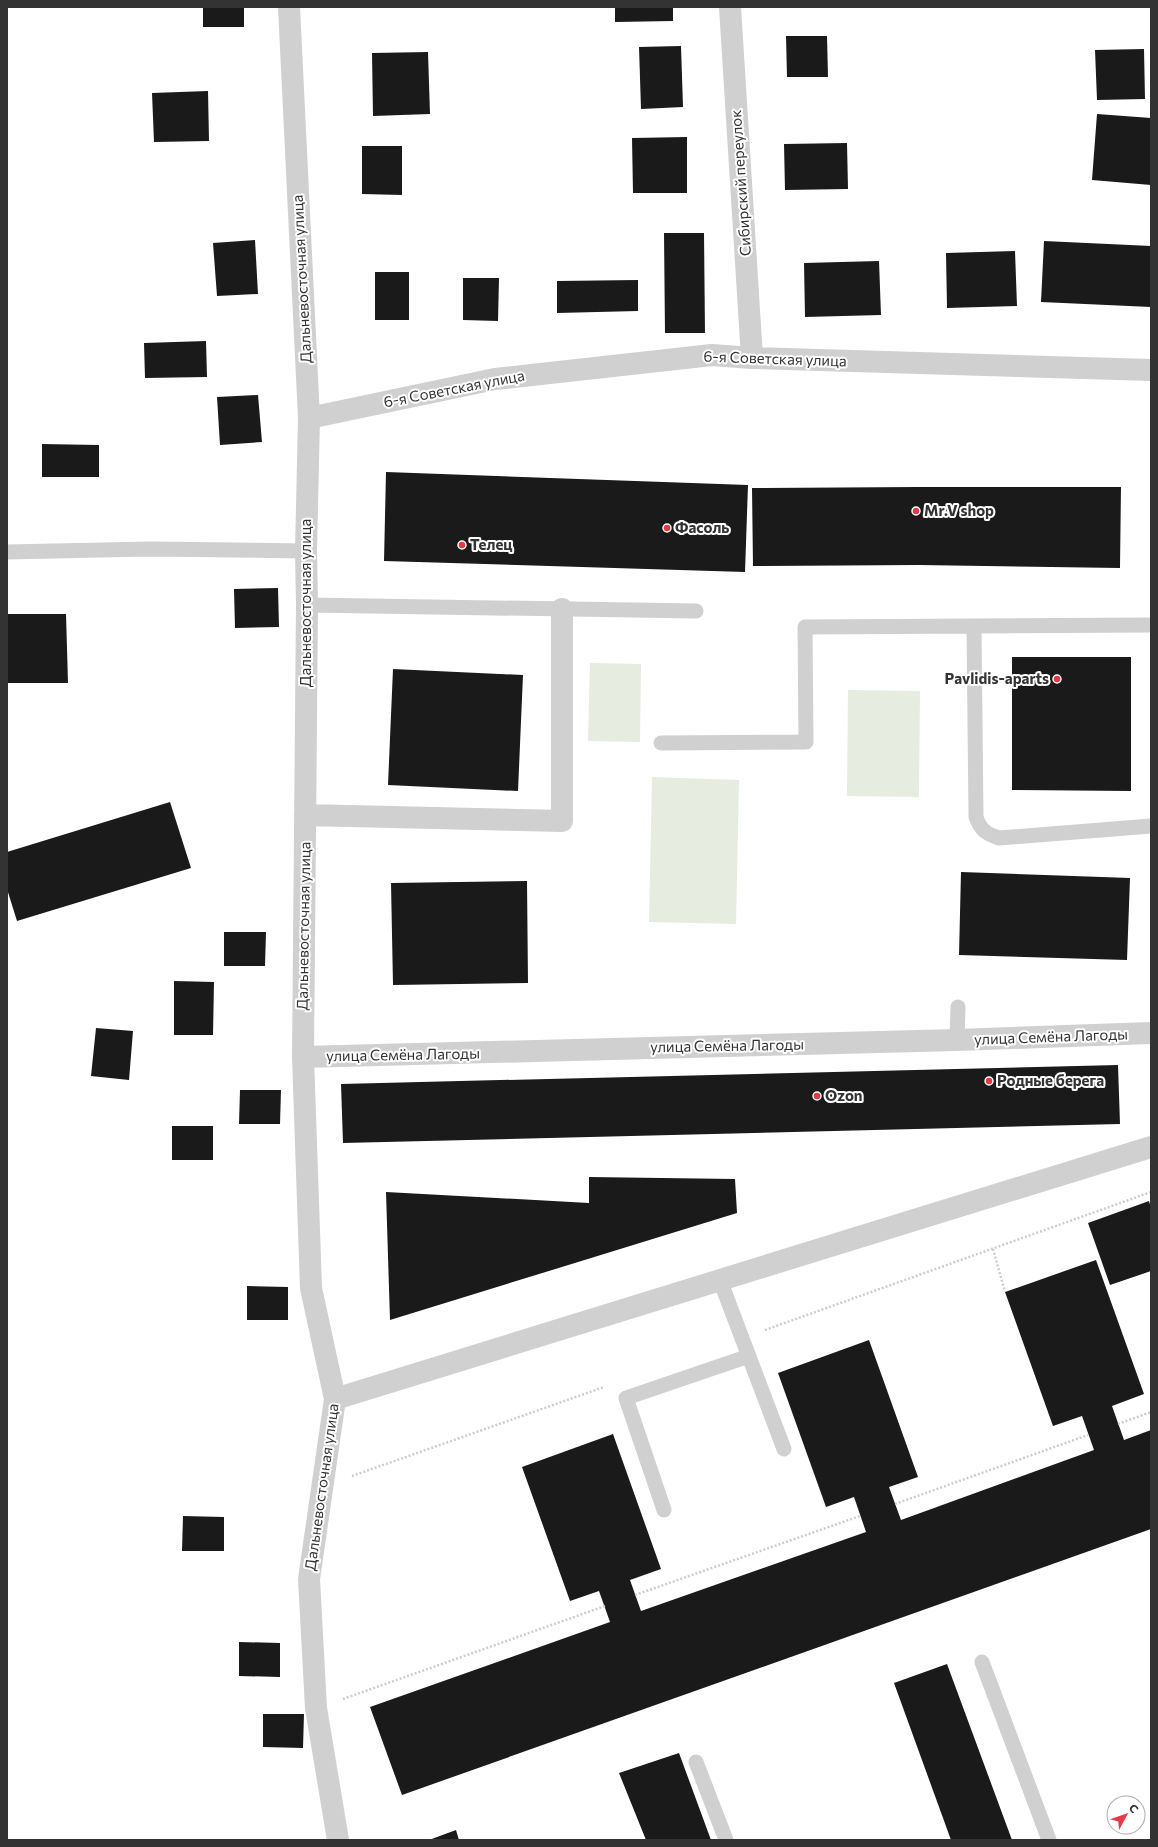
<svg xmlns="http://www.w3.org/2000/svg" width="1158" height="1847" viewBox="0 0 1158 1847" font-family="Commissioner,sans-serif">
<style>
.green{fill:#e6ecdf}
.building{fill:#1a1a1a}
.lines{fill:none;stroke-linecap:round;stroke-linejoin:round}
.path{stroke:#cdcdcd;stroke-width:2.5;stroke-dasharray:2 2;stroke-linecap:butt}
.service{stroke:#d0d0d0;stroke-width:15}
.minor{stroke:#d0d0d0;stroke-width:22}
.poi-dot{fill:#e63946;stroke:#fff;stroke-width:1.5}
.labels{text-anchor:middle;stroke-width:4;stroke-linejoin:round;paint-order:stroke}
.street-label{font-size:15px;fill:#333;stroke:#fff}
.poi-label{font-size:15px;font-weight:bold;fill:#333;stroke:#fff;text-anchor:start}
</style>
<rect width="100%" height="100%" fill="#fff"/>
<path class="green" d="M590,663L641,664L640,742L588,741Z
M848,690L920,691L919,797L847,796Z
M652,777L739,780L736,924L649,922Z"/>
<path class="building" d="M203,7H244V27H203Z
M615,7H673V21L615,22Z
M786,36H827L828,77H787Z
M681,46L683,107L641,109L639,47Z
M1144,49L1145,99L1097,100L1095,50Z
M428,52L430,114L373,116L372,53Z
M208,91L209,141L154,142L152,93Z
M1097,114L1151,118V185L1092,180Z
M687,137V193H633L632,138Z
M847,143L848,189L785,190L784,144Z
M362,146H402V195L362,194Z
M664,233H704L705,333H665Z
M255,240L258,294L217,296L213,243Z
M1044,241L1151,246V307L1041,302Z
M1015,251L1017,306L947,308L946,253Z
M879,261L881,315L805,317L804,263Z
M375,272H409V320H375Z
M463,278H499L498,321L463,320Z
M638,280V311L557,313V281Z
M206,341L207,377L145,378L144,343Z
M258,395L262,442L220,445L217,397Z
M42,444L99,445V477H42Z
M386,472L748,485L745,572L384,561Z
M918,487H1121L1120,568L919,565L753,566L752,488Z
M278,588L279,627L235,628L234,589Z
M7,614H66L68,683H7Z
M1012,657H1131V791L1012,790Z
M393,669L523,675L518,791L388,785Z
M170,802L191,868L17,921L7,889V852Z
M961,872L1130,878L1127,960L959,955Z
M527,881L528,983L393,985L391,883Z
M224,932H266L265,966H224Z
M174,981L214,982L213,1035H174Z
M96,1028L133,1031L129,1080L91,1076Z
M1118,1065L1120,1124L343,1143L341,1084Z
M240,1090H281L280,1124H239Z
M172,1126H213V1160H172Z
M589,1177L735,1179L737,1213L390,1320L386,1192L589,1203Z
M1149,1201L1151,1208V1271L1110,1285L1088,1223Z
M1096,1260L1144,1394L1112,1406L1124,1440L1151,1430V1529L402,1795L370,1707L610,1622L599,1591L570,1601L522,1467L613,1434L661,1569L630,1580L641,1611L866,1532L854,1497L826,1507L778,1373L869,1340L918,1477L889,1487L901,1520L1094,1450L1082,1416L1053,1426L1005,1292Z
M247,1286L288,1287V1320H247Z
M183,1516L224,1517V1551H182Z
M239,1642L280,1643V1677L239,1676Z
M947,1664L1012,1840H951L894,1683Z
M263,1714H304L303,1748L263,1747Z
M679,1753L711,1840H646L619,1773Z
M456,1830L459,1840H429Z"/>
<g class="lines">
<path class="path" d="M993,1249L1005,1292
M765,1330L1151,1192
M1118,1424L1151,1412
M352,1476L604,1387
M895,1504L1088,1435
M635,1595L860,1516
M343,1699L605,1606"/>
<path class="service" d="M7,552L150,549L306,551
M307,605L696,611
M974,626L1151,625
M661,743L806,742L805,627L974,626L976,817C980,829 986,834 999,838L1151,826
M957,1040L958,1007
M720,1280L784,1449
M664,1510L626,1398L749,1356
M982,1662L1049,1840
M696,1762L726,1840"/>
<path class="minor" d="M289,7L309,418L306,551L307,605L303,1057L311,1288L335,1399L309,1579L316,1708L338,1840
M730,7L752,358
M309,418L495,379L712,355L752,358L1151,370
M305,815L562,821V609
M303,1057L957,1040L1151,1033
M335,1399L1151,1147"/>
</g>
<g class="poi-dot">
<circle cx="916" cy="511" r="4"/>
<circle cx="667" cy="528" r="4"/>
<circle cx="462" cy="545" r="4"/>
<circle cx="1057" cy="679" r="4"/>
<circle cx="989" cy="1081" r="4"/>
<circle cx="817" cy="1096" r="4"/>
</g>
<g class="labels">
<g class="street-label">
<text transform="translate(741 183) rotate(-94)" y="5">Сибирский переулок</text>
<text transform="translate(302 279) rotate(-93)" y="5">Дальневосточная улица</text>
<text transform="translate(775 359) rotate(2)" y="5">6-я Советская улица</text>
<text transform="translate(454 389) rotate(-11)" y="5">6-я Советская улица</text>
<text transform="translate(306 603) rotate(-90)" y="5">Дальневосточная улица</text>
<text transform="translate(304 926) rotate(-89)" y="5">Дальневосточная улица</text>
<text transform="translate(1051 1037) rotate(-2)" y="5">улица Семёна Лагоды</text>
<text transform="translate(727 1046) rotate(-1)" y="5">улица Семёна Лагоды</text>
<text transform="translate(403 1055) rotate(-1)" y="5">улица Семёна Лагоды</text>
<text transform="translate(322 1487) rotate(-82)" y="5">Дальневосточная улица</text>
</g>
<g class="poi-label">
<text x="924" y="516">Mr.V shop</text>
<text x="675" y="533">Фасоль</text>
<text x="470" y="550">Телец</text>
<text x="1049" y="684" text-anchor="end">Pavlidis-aparts</text>
<text x="997" y="1086">Родные берега</text>
<text x="825" y="1101">Ozon</text>
</g>
</g>
<rect width="1158" height="1847" fill="none" stroke="#333333" stroke-width="16"/>
<g transform="translate(1126 1815) rotate(50)"><circle r="19" fill="#ffffff" stroke="#adadad"/>
<path d="M0-3L7 15L0 10L-7 15Z" fill="#e63946"/>
<text y="-6" font-size="11" font-weight="bold" text-anchor="middle" fill="#333333">С</text>
</g>
</svg>
